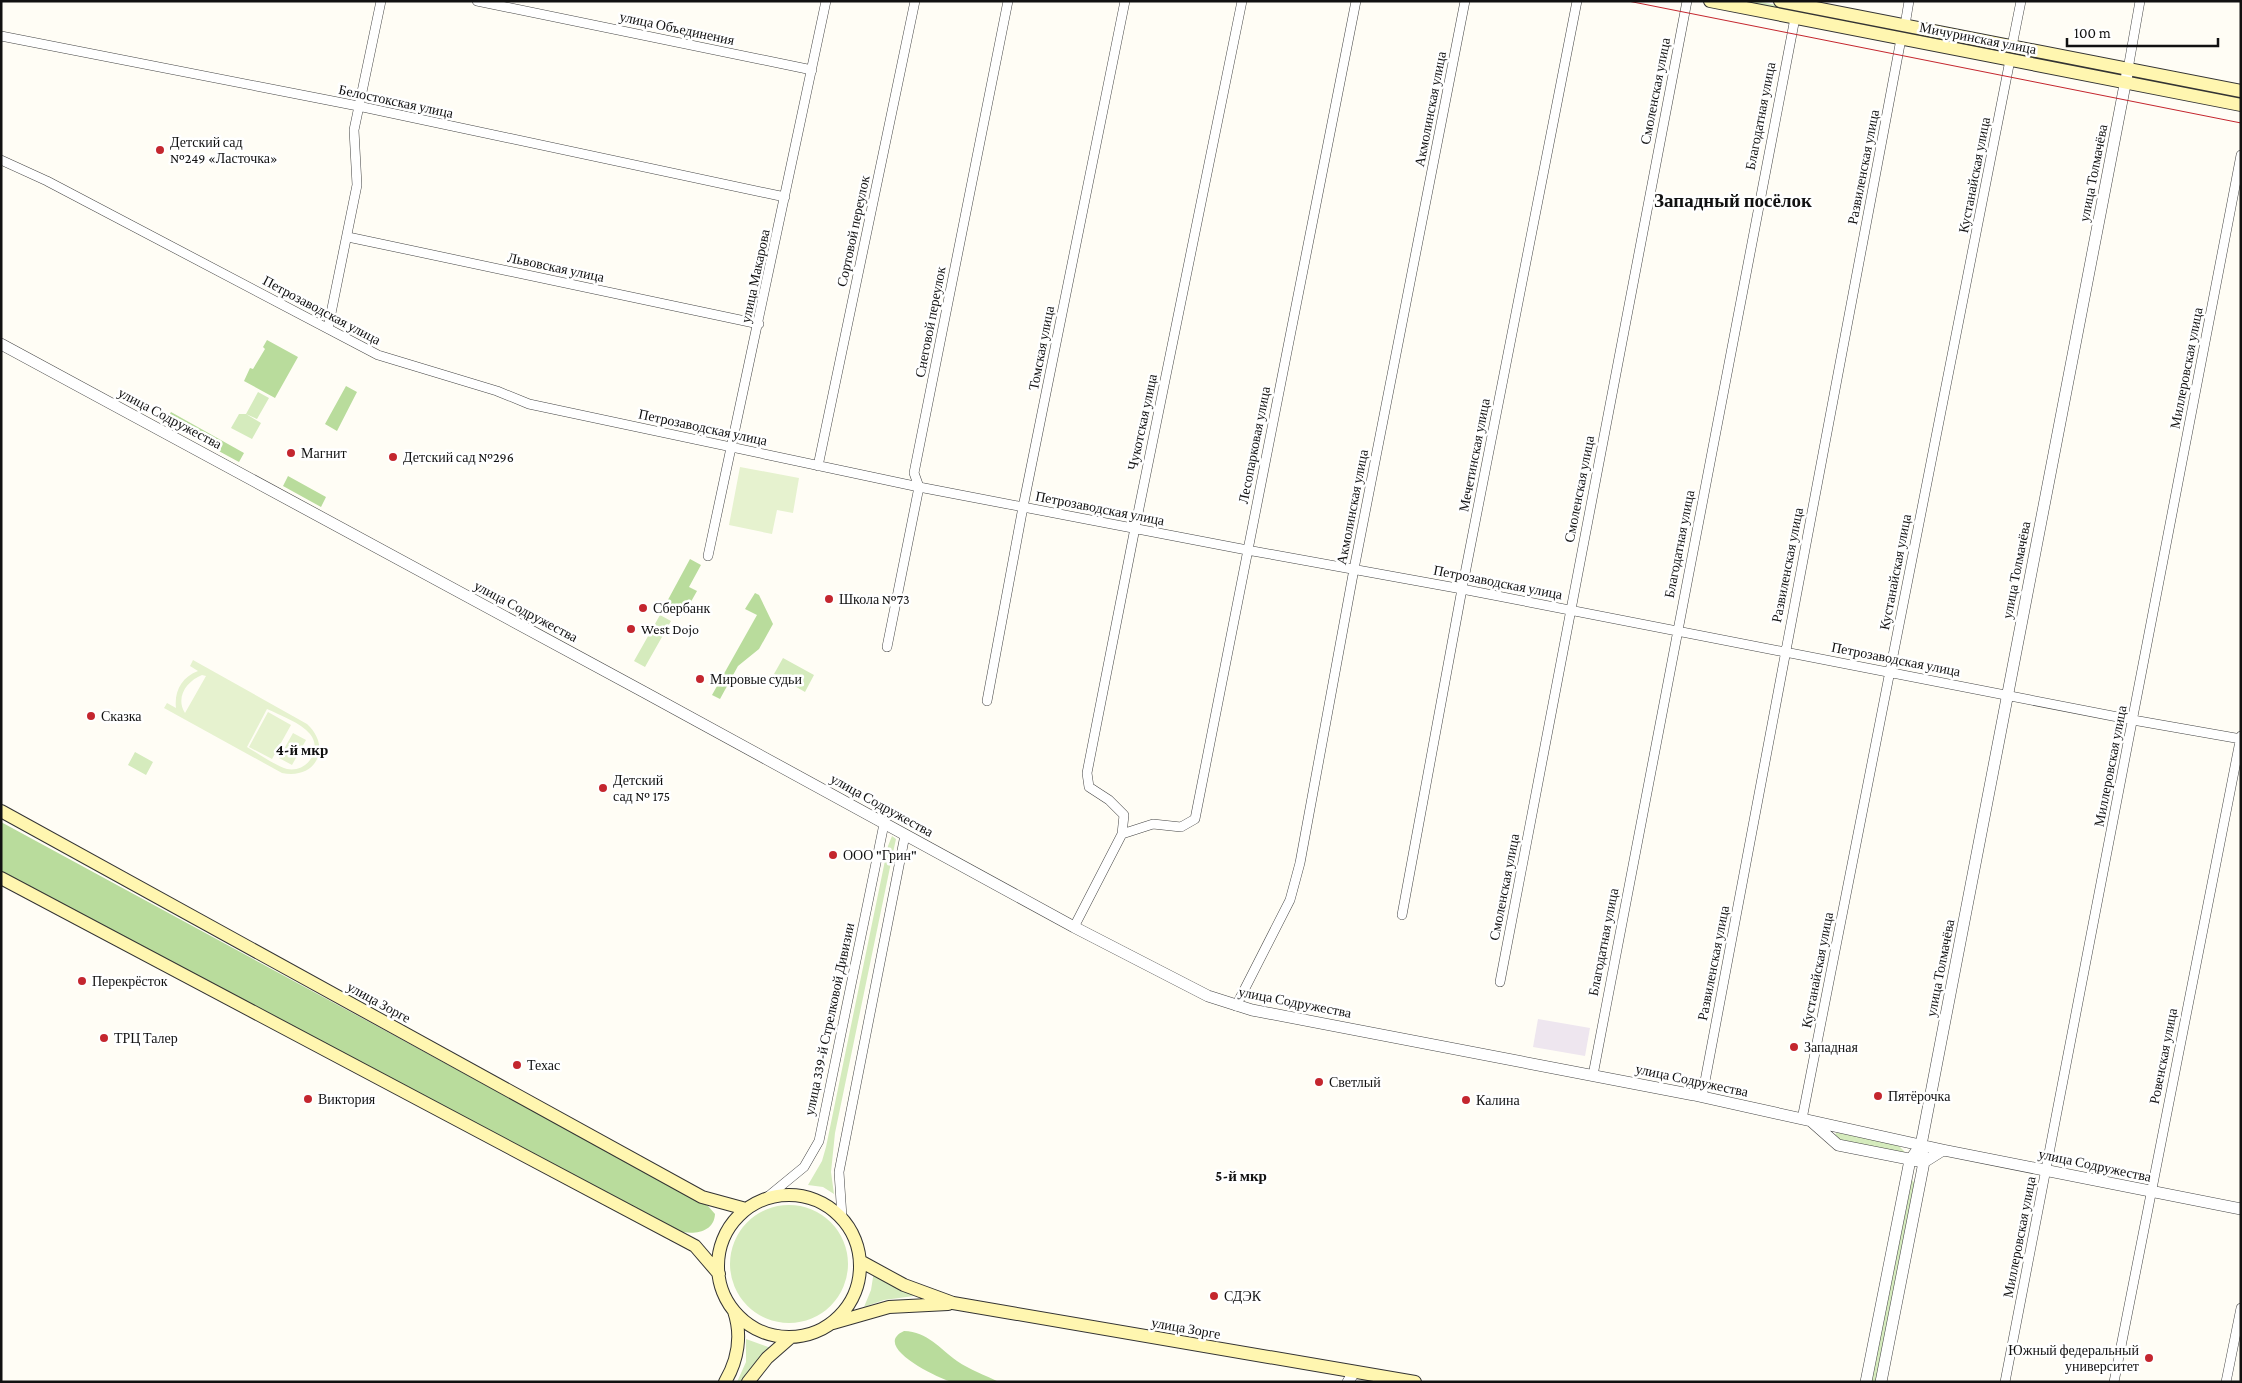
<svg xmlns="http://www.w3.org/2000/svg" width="2242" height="1383" viewBox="0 0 2242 1383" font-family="'Crimson Pro',serif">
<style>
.industrial{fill:#eee6ef}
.green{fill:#d5ebbd}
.forest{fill:#b9dc9c}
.pitch{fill:#e6f2cf;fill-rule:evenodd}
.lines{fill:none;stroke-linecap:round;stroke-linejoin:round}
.minor-casing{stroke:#444;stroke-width:10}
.tertiary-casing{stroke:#444;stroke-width:12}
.secondary-casing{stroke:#333;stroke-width:14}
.minor{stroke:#fff;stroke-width:9}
.tertiary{stroke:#fff;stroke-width:11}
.secondary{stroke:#fff6b0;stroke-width:12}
.tram{stroke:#c4262e;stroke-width:1}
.poi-dot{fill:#c4262e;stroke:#fff;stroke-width:2}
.labels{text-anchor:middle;stroke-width:5;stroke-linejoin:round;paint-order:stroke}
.street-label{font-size:14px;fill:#111;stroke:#fff}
.poi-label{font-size:14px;fill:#111;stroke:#fff;text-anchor:start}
.neighbourhood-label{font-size:15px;font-weight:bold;fill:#111;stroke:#fff}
.district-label{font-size:19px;font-weight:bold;fill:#111;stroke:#fff}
</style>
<rect width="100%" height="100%" fill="#fffdf5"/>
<path class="industrial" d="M1538,1019L1590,1028L1585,1056L1533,1047Z"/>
<path class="green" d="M1741,1H1756L2115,72L2114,74Z
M258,392L269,398L257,419L246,414Z
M239,414H246L261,423L252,439L231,428Z
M660,615L671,621L645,667L634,661Z
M783,658L814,675L805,692L774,674Z
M135,752L153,762L146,775L128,765Z
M892,836L896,839L894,848L835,1133L831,1172L834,1194L823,1187L808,1185L822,1161L826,1147L888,846Z
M1838,1131L1897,1144L1906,1153L1847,1144L1834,1136Z
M1912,1180L1915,1183L1876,1382H1871Z
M730 1264a59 59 0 1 1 118 0a59 59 0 1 1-118 0Z
M874,1271L886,1282L914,1296L884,1300L864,1307L871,1290Z
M746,1339L771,1348L753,1365L741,1382H737L746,1362Z"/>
<path class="forest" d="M267,340L298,357L275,398L244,381L250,368L253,369L265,349L263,347Z
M346,386L357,392L337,431L325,424Z
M171,412L244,453L239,462L165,422Z
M288,476L326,497L321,507L283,486Z
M690,559L701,565L689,587L697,591L688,607L680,603L673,614L663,609Z
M755,593L759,595L773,624L759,649L738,666L720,699L712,695L757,615L745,609Z
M1,822L708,1206L715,1214C714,1233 693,1235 678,1231L1,871Z
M904,1331C928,1332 939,1348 957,1361C970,1370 985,1375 999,1382C986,1382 961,1383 949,1381C936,1377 871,1346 904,1331Z"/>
<path class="pitch" d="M740,467L799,478L793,513L777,510L772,534L729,525Z
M193,660L307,724C333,748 315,780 282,773L164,708L167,703L176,708C174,691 182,677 198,671L190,666ZM202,675L206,676L185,713C175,697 187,681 202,675ZM267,709C280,715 301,723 310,734C323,750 307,773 287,769C274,765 259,754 247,747Z
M268,712L291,725L272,759L249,747Z
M293,733L306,740L292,765L279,758Z"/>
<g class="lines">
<defs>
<path id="minor" d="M477,1L812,70
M1905,25L1909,1
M1,36L358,106L785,197
M2012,46L2021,1
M2128,69L2140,1
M1,160L47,181L378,355L497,391L529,404L919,487L1247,550L1462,589L2133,720L2241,739
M348,237L759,324
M328,328L357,185L354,130L381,1
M818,466L915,1
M708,556L826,1
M887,647L919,487L914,473L1008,1
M987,701L1023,507L1125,1
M1122,834L1153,824L1181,827L1195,819L1356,1
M1402,915L1462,589L1577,1
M1074,927L1122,834L1124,815L1109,800L1089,787L1087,773L1135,528L1242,1
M1500,982L1687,1
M1236,1006L1290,900L1300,863L1354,569L1465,1
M1593,1075L1795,18
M1702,1097L1901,39
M1802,1119L2010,60
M765,1199L804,1167L819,1141L884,824
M842,1217L839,1172L905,835
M2005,1382L2241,155
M2114,1382L2241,736
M2226,1382L2241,1308"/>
<path id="tertiary" d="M1,344L644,692L1074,927L1208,996L1252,1010L1694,1095L1943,1150L2241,1209
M1812,1122L1838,1145L1924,1162L1943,1150
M1348,1382L1354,1372
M1866,1382L1910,1160L1921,1145
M1881,1382L1924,1162L1921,1145L2128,69"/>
<path id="secondary" d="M1710,1L2241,105
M1780,1L2241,91
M1,811L702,1197L746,1209
M1,878L695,1246L719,1274
M718 1266a71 71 0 1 1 142 0a71 71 0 1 1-142 0Z
M860,1261L904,1285L953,1303L1415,1382
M833,1323L889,1307L948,1304
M725,1382C738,1360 742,1335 734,1311
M748,1382L767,1358L791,1337"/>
</defs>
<use href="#minor" class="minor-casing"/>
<use href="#tertiary" class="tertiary-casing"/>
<use href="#secondary" class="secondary-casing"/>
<use href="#minor" class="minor"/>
<use href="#tertiary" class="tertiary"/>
<use href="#secondary" class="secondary"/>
<path class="tram" d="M1628,1L2241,123"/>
</g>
<g class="poi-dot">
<circle cx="160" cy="150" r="5"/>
<circle cx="291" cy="453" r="5"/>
<circle cx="393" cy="457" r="5"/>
<circle cx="829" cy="599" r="5"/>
<circle cx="643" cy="608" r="5"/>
<circle cx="631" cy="629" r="5"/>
<circle cx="700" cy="679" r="5"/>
<circle cx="91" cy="716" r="5"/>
<circle cx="603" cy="788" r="5"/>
<circle cx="833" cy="855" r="5"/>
<circle cx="82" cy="981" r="5"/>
<circle cx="104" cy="1038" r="5"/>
<circle cx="1794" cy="1047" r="5"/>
<circle cx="517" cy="1065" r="5"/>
<circle cx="1319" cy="1082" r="5"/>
<circle cx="1878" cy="1096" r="5"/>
<circle cx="308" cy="1099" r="5"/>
<circle cx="1466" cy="1100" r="5"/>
<circle cx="1214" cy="1296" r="5"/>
<circle cx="2149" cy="1358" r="5"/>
</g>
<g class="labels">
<g class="street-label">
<text transform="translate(677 28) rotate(12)" y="5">улица Объединения</text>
<text transform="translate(1978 38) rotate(11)" y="5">Мичуринская улица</text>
<text transform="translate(1655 91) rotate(-79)" y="5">Смоленская улица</text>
<text transform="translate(396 101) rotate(12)" y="5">Белостокская улица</text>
<text transform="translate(1430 109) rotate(-79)" y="5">Акмолинская улица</text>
<text transform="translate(1760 116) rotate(-79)" y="5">Благодатная улица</text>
<text transform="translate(1863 167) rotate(-79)" y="5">Развиленская улица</text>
<text transform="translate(2093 173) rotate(-79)" y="5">улица Толмачёва</text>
<text transform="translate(1974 175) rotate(-79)" y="5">Кустанайская улица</text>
<text transform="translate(853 231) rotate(-78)" y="5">Сортовой переулок</text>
<text transform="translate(556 267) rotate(12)" y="5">Львовская улица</text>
<text transform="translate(755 276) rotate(-78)" y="5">улица Макарова</text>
<text transform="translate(322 310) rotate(28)" y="5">Петрозаводская улица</text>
<text transform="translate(930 322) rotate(-79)" y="5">Снеговой переулок</text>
<text transform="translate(1041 348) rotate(-79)" y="5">Томская улица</text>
<text transform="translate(2186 368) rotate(-79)" y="5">Миллеровская улица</text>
<text transform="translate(170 418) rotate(28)" y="5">улица Содружества</text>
<text transform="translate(1142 422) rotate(-78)" y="5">Чукотская улица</text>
<text transform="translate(703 427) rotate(12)" y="5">Петрозаводская улица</text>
<text transform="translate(1254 445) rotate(-79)" y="5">Лесопарковая улица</text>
<text transform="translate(1474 455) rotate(-79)" y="5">Мечетинская улица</text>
<text transform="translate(1579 489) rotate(-79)" y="5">Смоленская улица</text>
<text transform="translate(1352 507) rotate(-79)" y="5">Акмолинская улица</text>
<text transform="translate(1100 508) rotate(11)" y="5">Петрозаводская улица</text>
<text transform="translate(1679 544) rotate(-79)" y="5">Благодатная улица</text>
<text transform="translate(1787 565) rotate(-79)" y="5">Развиленская улица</text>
<text transform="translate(2016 570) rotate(-79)" y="5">улица Толмачёва</text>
<text transform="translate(1895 572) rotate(-79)" y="5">Кустанайская улица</text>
<text transform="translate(1498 582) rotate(11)" y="5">Петрозаводская улица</text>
<text transform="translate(526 611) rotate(28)" y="5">улица Содружества</text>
<text transform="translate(1896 659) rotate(11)" y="5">Петрозаводская улица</text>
<text transform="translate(2110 766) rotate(-79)" y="5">Миллеровская улица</text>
<text transform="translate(882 805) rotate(29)" y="5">улица Содружества</text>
<text transform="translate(1504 887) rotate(-79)" y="5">Смоленская улица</text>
<text transform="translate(1603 942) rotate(-79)" y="5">Благодатная улица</text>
<text transform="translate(1713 963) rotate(-79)" y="5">Развиленская улица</text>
<text transform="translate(1940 968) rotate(-79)" y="5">улица Толмачёва</text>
<text transform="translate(1817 970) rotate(-79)" y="5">Кустанайская улица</text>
<text transform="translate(379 1002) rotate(29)" y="5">улица Зорге</text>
<text transform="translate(1295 1002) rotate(11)" y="5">улица Содружества</text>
<text transform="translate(829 1019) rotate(-78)" y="5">улица 339-й Стрелковой Дивизии</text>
<text transform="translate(2163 1056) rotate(-79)" y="5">Ровенская улица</text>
<text transform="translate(1692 1080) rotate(12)" y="5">улица Содружества</text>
<text transform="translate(2095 1165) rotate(12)" y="5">улица Содружества</text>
<text transform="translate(2019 1237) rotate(-79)" y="5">Миллеровская улица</text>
<text transform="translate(1186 1328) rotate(10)" y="5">улица Зорге</text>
</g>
<g class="poi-label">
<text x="170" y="147">Детский сад<tspan x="170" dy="16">№249 «Ласточка»</tspan></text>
<text x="301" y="458">Магнит</text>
<text x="403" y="462">Детский сад №296</text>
<text x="839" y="604">Школа №73</text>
<text x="653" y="613">Сбербанк</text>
<text x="641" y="634">West Dojo</text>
<text x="710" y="684">Мировые судьи</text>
<text x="101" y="721">Сказка</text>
<text x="613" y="785">Детский<tspan x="613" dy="16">сад № 175</tspan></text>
<text x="843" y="860">ООО "Грин"</text>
<text x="92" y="986">Перекрёсток</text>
<text x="114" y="1043">ТРЦ Талер</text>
<text x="1804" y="1052">Западная</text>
<text x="527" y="1070">Техас</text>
<text x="1329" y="1087">Светлый</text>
<text x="1888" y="1101">Пятёрочка</text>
<text x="318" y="1104">Виктория</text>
<text x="1476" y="1105">Калина</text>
<text x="1224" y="1301">СДЭК</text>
<text x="2139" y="1355" text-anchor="end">Южный федеральный<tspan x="2139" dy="16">университет</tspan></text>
</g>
<g class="neighbourhood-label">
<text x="302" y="755">4-й мкр</text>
<text x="1241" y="1181">5-й мкр</text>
</g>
<g class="district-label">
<text x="1733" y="207">Западный посёлок</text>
</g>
</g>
<rect width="2242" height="1383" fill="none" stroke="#111111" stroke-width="5"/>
<path d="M2067 38v8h151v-8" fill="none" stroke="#111111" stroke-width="2.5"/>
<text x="2074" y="38" font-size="15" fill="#111111" stroke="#ffffff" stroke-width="4" paint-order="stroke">100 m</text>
</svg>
